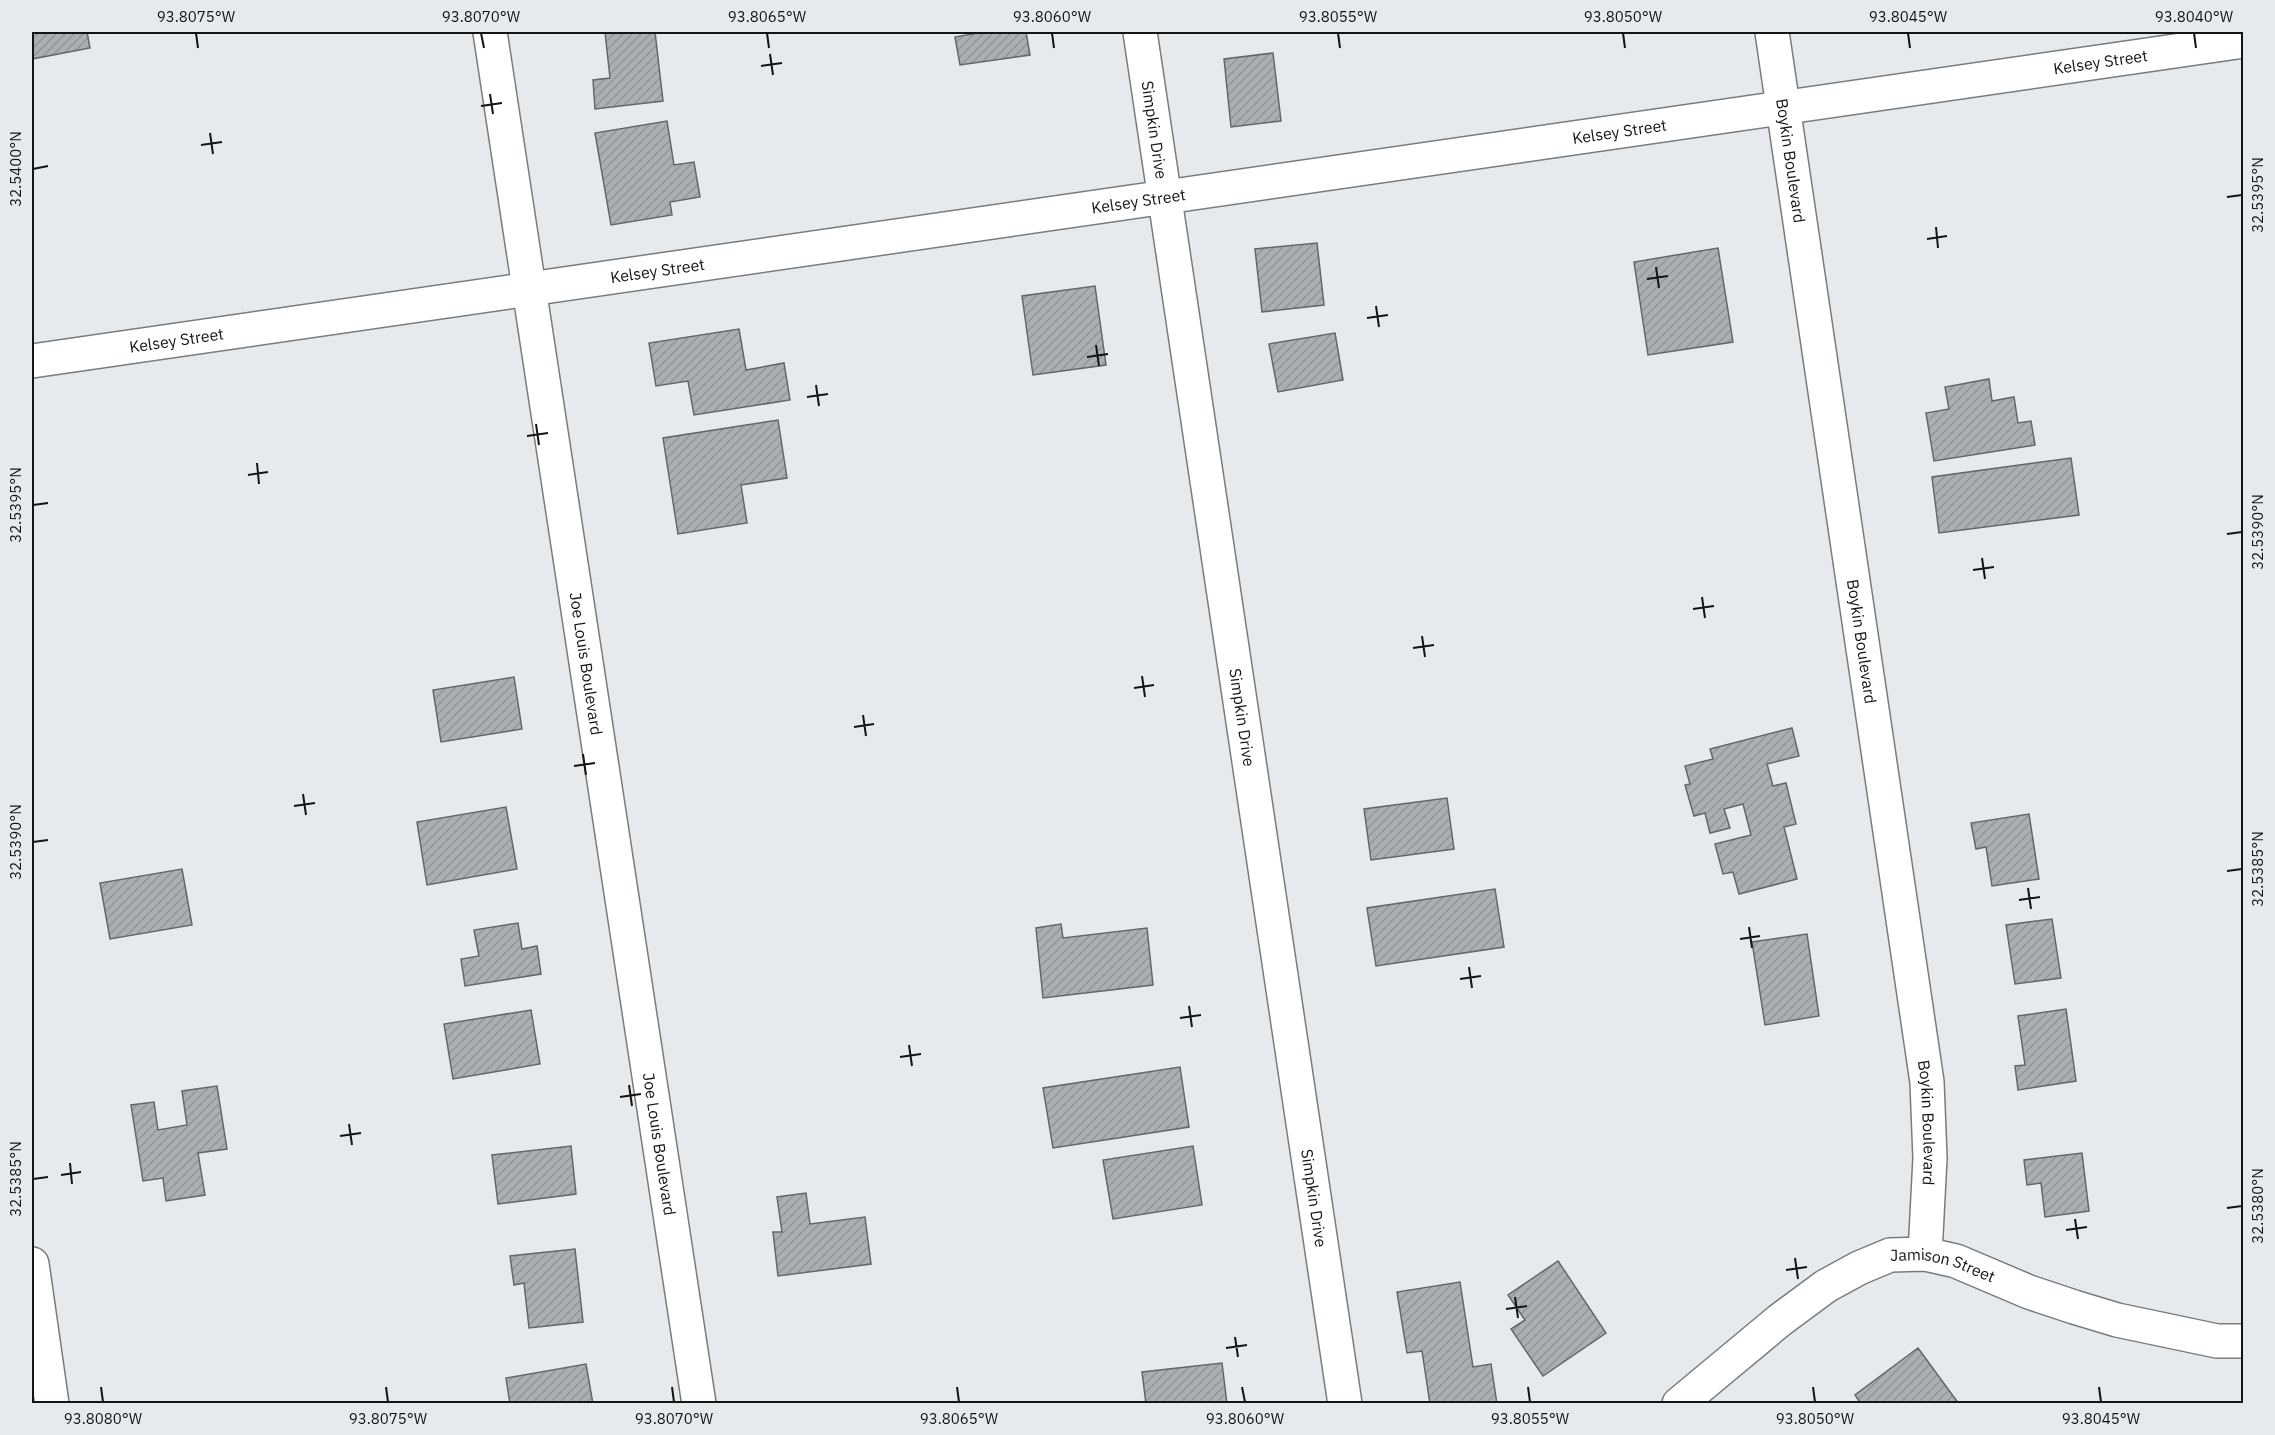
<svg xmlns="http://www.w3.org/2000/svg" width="2275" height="1435" viewBox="0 0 2275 1435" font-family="'IBM Plex Sans',sans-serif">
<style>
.building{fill:url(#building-hatch);stroke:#646669;stroke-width:1.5}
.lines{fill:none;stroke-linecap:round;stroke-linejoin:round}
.street-casing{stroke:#797c7e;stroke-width:36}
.street{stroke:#fff;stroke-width:33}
.ticks{fill:none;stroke:#131415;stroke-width:2}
.labels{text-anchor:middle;stroke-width:4.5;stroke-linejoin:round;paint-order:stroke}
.street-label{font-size:16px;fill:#131415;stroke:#e7eaec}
.neatline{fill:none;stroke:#131415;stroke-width:2}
.ticks-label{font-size:15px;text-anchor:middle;fill:#131415}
</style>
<defs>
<pattern id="building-hatch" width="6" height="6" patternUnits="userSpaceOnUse" patternTransform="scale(1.5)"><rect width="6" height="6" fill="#acafb1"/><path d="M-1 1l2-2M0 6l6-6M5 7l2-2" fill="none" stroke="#939697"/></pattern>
</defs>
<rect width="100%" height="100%" fill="#e7eaec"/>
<path class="building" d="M32,32H87L90,48L32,59Z
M605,32H655L663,101L595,109L593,80L610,78Z
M983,32H1031H1026L1030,55L960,65L955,37Z
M1273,53L1281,121L1231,127L1224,59Z
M667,121L674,165L694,162L700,197L670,202L672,215L611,225L595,133Z
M1317,243L1324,305L1262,312L1255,249Z
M1718,248L1733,342L1648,355L1634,262Z
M1095,286L1106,365L1033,375L1022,296Z
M739,329L746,370L784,363L790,400L694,415L688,381L656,386L649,343Z
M1335,333L1343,380L1278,392L1269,344Z
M1989,379L1992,401L2014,397L2018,423L2031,421L2035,445L1934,461L1926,413L1949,409L1945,387Z
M778,420L787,478L741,485L747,523L678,534L663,438Z
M2071,458L2079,515L1939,533L1932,477Z
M514,677L522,729L441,742L433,690Z
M1792,728L1799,756L1767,764L1773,786L1786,783L1796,824L1784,827L1797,879L1739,894L1733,872L1723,874L1715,844L1751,835L1743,804L1724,809L1730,828L1710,833L1705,813L1694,816L1685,785L1690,784L1685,766L1713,759L1710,749Z
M1447,798L1454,849L1371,860L1364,809Z
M506,807L517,869L427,885L417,822Z
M2029,814L2039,879L1992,886L1986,847L1976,849L1971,823Z
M182,869L192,925L110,939L100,883Z
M1495,889L1504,947L1376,966L1367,908Z
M2052,919L2061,978L2015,984L2006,925Z
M518,923L522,949L537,946L541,974L465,986L461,959L479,956L474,930Z
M1061,924L1063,938L1147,928L1153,985L1043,998L1036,928Z
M1807,934L1819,1016L1765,1025L1752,942Z
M2066,1009L2076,1081L2018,1090L2015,1066L2025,1065L2018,1016Z
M531,1010L540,1064L453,1079L444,1024Z
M1180,1067L1189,1127L1053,1148L1043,1088Z
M217,1086L227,1149L198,1153L205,1195L166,1201L163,1178L143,1181L131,1105L154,1102L158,1130L187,1125L182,1091Z
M571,1146L576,1194L498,1204L492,1155Z
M1193,1146L1202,1205L1113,1219L1103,1160Z
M2082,1153L2089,1211L2045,1217L2041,1183L2027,1185L2024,1160Z
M806,1193L810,1224L865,1217L871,1264L778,1276L773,1232H782L777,1197Z
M575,1249L583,1322L529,1328L524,1283L514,1285L510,1256Z
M1558,1261L1606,1333L1543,1376L1511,1329L1525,1320L1508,1295Z
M1460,1282L1473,1367L1491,1364L1497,1404H1430L1422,1351L1407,1353L1397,1292Z
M1918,1348L1959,1404H1861L1855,1395Z
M1222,1363L1227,1404H1146L1142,1372Z
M586,1364L593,1404H510L506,1378Z"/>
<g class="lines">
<defs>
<g id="street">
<path id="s1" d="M490,32L699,1404"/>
<path id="s2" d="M1140,32L1345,1404"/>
<path id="s3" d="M1772,32L1927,1082L1930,1158L1925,1254"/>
<path id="s4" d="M32,361L2244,41"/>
<path d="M32,1264L52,1404"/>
<path id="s5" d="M1679,1404L1780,1320L1826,1286L1859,1268L1890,1255L1925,1254L1956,1261L2029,1292L2074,1307L2117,1320L2217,1341H2244"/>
</g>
</defs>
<use href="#street" class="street-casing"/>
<use href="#street" class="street"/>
</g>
<path class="ticks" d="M196,33L198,48M481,33L484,48M767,33L769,48M1052,33L1054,48M1338,33L1340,48M1623,33L1625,48M1908,33L1910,48M2194,33L2196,48M770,54L773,75M761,66L782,63M490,94L493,114M481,106L502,103M210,133L213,154M201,145L222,142M33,169L48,166M2227,197L2242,195M1936,227L1938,248M1927,239L1947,236M1656,267L1659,288M1647,279L1668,276M1376,306L1379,327M1367,318L1388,315M1096,345L1099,366M1087,357L1108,354M816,385L819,406M807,397L828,394M536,424L539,445M527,436L548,433M257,463L259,484M248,475L268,472M33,505L48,503M2227,534L2242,532M1982,558L1985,579M1973,570L1994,567M1702,597L1705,618M1693,609L1714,606M1422,636L1425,657M1413,648L1434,645M1142,676L1145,697M1134,688L1154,685M863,715L866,736M854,727L874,724M583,754L586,775M574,766L595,763M303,794L306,815M294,806L315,803M33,842L48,840M2227,871L2242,869M2028,888L2031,909M2019,900L2040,897M1749,927L1752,948M1740,939L1760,936M1469,967L1472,988M1460,979L1481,976M1189,1006L1192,1027M1180,1018L1201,1015M909,1045L912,1066M900,1057L921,1054M629,1085L632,1106M620,1097L641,1094M349,1124L352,1145M340,1136L361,1133M70,1163L72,1184M61,1175L81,1172M33,1179L48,1177M2227,1208L2242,1206M2075,1219L2078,1239M2066,1230L2087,1227M1795,1258L1798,1279M1786,1270L1807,1267M1515,1297L1518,1318M1506,1309L1527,1306M1235,1337L1238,1357M1226,1348L1247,1345M101,1387L103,1402M386,1387L388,1402M672,1387L674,1402M957,1387L959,1402M1242,1387L1245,1402M1528,1387L1530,1402M1813,1387L1815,1402M2099,1387L2101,1402"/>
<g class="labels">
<g class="street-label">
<text dy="6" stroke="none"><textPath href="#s4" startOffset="2090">Kelsey Street</textPath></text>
<text dy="6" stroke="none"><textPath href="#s2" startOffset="99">Simpkin Drive</textPath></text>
<text dy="6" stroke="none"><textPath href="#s4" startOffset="1604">Kelsey Street</textPath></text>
<text dy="6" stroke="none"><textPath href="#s3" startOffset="130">Boykin Boulevard</textPath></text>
<text dy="6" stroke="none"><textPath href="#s4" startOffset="1118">Kelsey Street</textPath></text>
<text dy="6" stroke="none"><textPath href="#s4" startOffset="632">Kelsey Street</textPath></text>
<text dy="6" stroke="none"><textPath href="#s4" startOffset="146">Kelsey Street</textPath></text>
<text dy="6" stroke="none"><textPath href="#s3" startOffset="616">Boykin Boulevard</textPath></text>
<text dy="6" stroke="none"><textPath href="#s1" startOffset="639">Joe Louis Boulevard</textPath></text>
<text dy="6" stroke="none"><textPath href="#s2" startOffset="693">Simpkin Drive</textPath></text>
<text dy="6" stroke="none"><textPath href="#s3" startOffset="1102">Boykin Boulevard</textPath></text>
<text dy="6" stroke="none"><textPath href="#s1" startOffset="1125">Joe Louis Boulevard</textPath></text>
<text dy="6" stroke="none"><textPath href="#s2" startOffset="1179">Simpkin Drive</textPath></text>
<text dy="6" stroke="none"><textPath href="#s5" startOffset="314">Jamison Street</textPath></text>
</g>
</g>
<rect width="2275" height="1435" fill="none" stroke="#e7eaec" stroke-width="66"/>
<rect x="33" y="33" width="2209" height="1369" class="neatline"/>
<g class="ticks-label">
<text x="196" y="22">93.8075°W</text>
<text x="481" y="22">93.8070°W</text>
<text x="767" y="22">93.8065°W</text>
<text x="1052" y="22">93.8060°W</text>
<text x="1338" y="22">93.8055°W</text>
<text x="1623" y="22">93.8050°W</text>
<text x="1908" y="22">93.8045°W</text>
<text x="2194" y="22">93.8040°W</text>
<text transform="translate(16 169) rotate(-90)" y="5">32.5400°N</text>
<text transform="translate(2258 195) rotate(-90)" y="5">32.5395°N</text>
<text transform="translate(16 505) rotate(-90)" y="5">32.5395°N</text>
<text transform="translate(2258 532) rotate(-90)" y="5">32.5390°N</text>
<text transform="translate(16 842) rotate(-90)" y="5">32.5390°N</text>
<text transform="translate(2258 869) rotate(-90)" y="5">32.5385°N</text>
<text transform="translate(16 1179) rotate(-90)" y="5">32.5385°N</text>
<text transform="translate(2258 1206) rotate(-90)" y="5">32.5380°N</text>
<text x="103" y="1424">93.8080°W</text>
<text x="388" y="1424">93.8075°W</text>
<text x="674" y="1424">93.8070°W</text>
<text x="959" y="1424">93.8065°W</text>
<text x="1245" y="1424">93.8060°W</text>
<text x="1530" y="1424">93.8055°W</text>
<text x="1815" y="1424">93.8050°W</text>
<text x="2101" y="1424">93.8045°W</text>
</g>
</svg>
